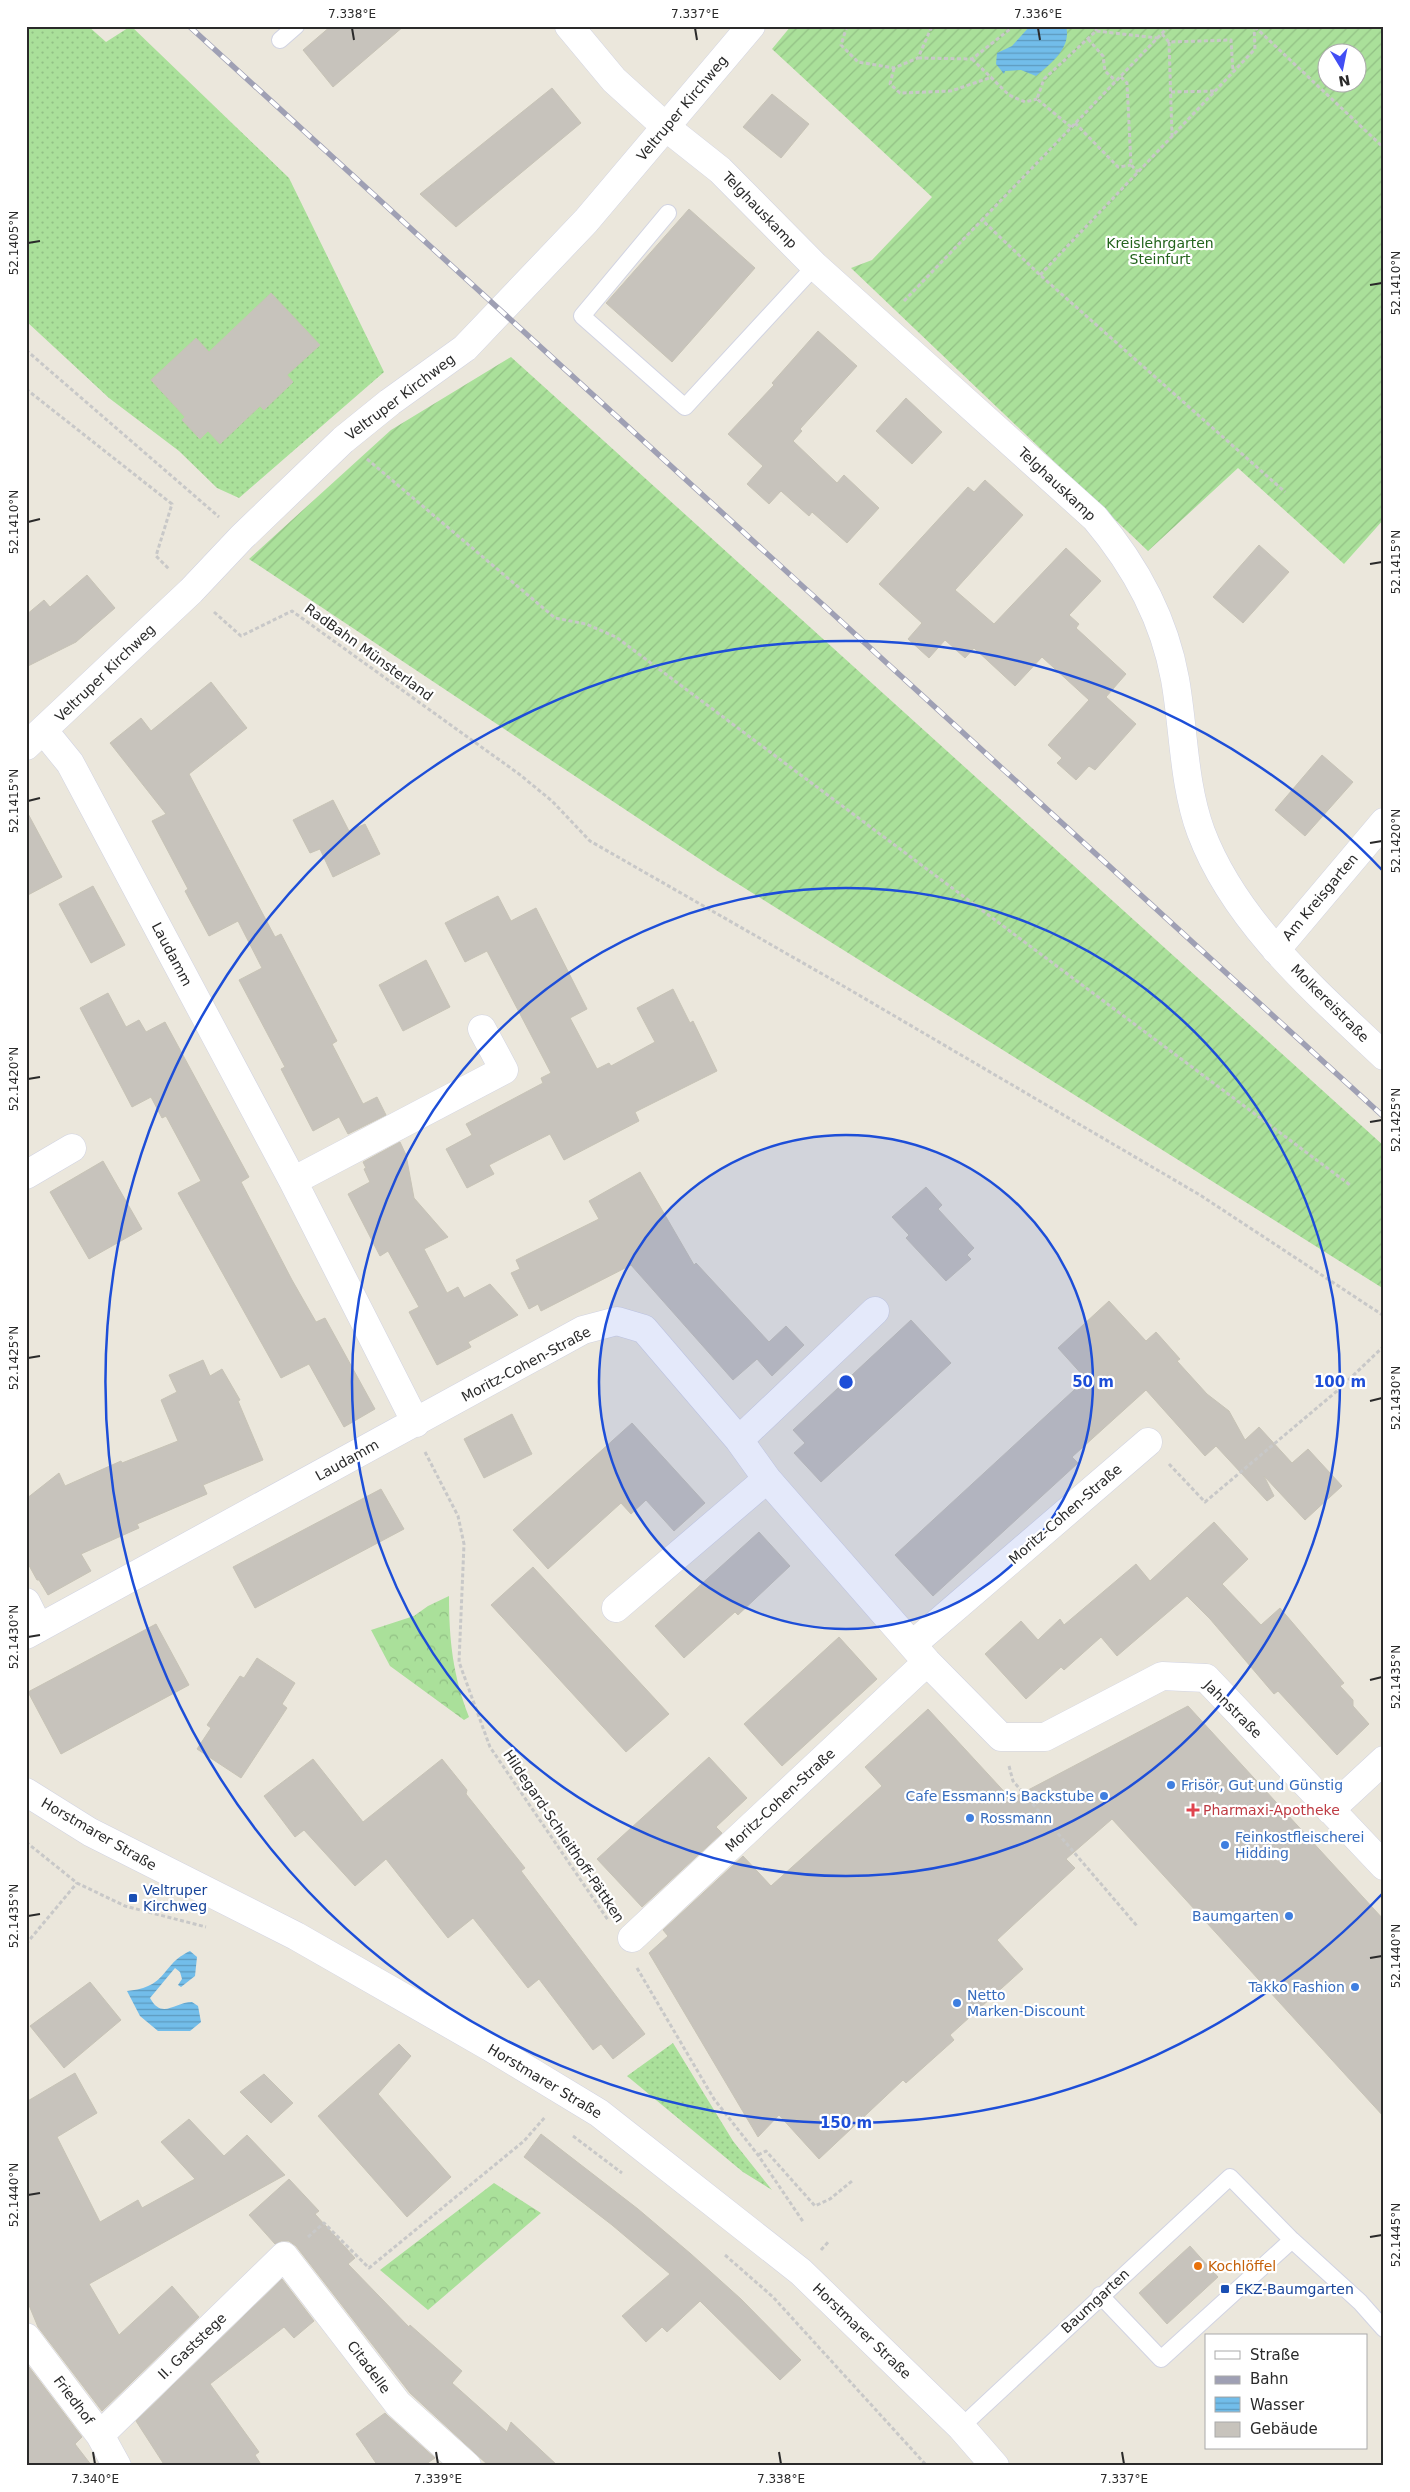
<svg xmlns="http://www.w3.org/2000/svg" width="1410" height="2492" viewBox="0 0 1410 2492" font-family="'DejaVu Sans',sans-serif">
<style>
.grass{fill:url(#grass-dots)}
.forest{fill:url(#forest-crowns)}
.garden{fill:url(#garden-furrows);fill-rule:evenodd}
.water{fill:url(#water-rules)}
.building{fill:#c7c3bc;stroke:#c7c3b6}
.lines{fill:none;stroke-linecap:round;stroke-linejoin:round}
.lane-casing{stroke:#d1d3e2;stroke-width:18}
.street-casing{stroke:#d1d3e2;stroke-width:29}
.secondary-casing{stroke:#d1d3e2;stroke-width:29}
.path{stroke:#c8c8c8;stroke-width:3;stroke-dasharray:4 2.5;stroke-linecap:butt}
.lane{stroke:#fff;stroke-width:16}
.street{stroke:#fff;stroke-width:28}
.secondary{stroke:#fff;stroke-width:28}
.rail-casing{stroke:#9fa0b4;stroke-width:5.5}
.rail{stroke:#fff;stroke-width:4;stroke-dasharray:11;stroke-linecap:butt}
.ticks{fill:none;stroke:#2a2a2a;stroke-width:2}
.ring{fill:none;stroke:#1d4ed8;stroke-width:2.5}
.shop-dot{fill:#3f7fe0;stroke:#fff;stroke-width:2}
.health-dot{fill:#e0444e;stroke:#fff;stroke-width:2}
.transit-dot{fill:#1a4fb4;stroke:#fff;stroke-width:2}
.food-dot{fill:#e8710a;stroke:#fff;stroke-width:2}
.labels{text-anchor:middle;stroke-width:4.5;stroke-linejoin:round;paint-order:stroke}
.street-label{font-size:14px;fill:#2a2a2a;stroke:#fff}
.park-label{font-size:14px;fill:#23641c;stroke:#fff}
.shop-label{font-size:14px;fill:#366cbe;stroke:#fff;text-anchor:start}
.health-label{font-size:14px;fill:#be3a42;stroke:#fff;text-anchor:start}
.transit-label{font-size:14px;fill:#164399;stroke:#fff;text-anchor:start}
.food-label{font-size:14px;fill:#c56008;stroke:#fff;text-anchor:start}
.centre{fill:#1d4ed8;stroke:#fff;stroke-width:2.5}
.ring-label{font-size:15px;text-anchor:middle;font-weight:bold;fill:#1d4ed8;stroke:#fff;stroke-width:4.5;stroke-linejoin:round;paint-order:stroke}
.neatline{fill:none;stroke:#2a2a2a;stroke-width:2}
.ticks-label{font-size:12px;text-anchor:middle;fill:#2a2a2a}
</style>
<defs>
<pattern id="grass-dots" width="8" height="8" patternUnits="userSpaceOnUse" patternTransform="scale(1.25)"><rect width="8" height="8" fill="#aae09a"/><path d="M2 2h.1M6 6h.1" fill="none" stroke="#92c085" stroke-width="1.8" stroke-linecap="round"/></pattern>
<pattern id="forest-crowns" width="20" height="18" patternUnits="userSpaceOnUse" patternTransform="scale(1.25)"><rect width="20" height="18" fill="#aae09a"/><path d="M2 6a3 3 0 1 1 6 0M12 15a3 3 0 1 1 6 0" fill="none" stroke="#92c085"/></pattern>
<pattern id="garden-furrows" width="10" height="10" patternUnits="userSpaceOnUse" patternTransform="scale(1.25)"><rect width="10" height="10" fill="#aae09a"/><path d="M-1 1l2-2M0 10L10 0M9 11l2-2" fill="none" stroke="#92c085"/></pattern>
<pattern id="water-rules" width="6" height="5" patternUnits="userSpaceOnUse" patternTransform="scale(1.25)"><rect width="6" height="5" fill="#72bdea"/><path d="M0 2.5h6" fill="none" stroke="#5e9abe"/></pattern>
</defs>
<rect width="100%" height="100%" fill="#ebe7dc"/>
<path class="grass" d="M26,26H88L106,42L131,26L289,178L384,372L239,498L217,488L179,451L109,398L26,321Z
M673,2043L733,2141L772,2190L743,2172L627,2076Z"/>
<path class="forest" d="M449,1596C449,1640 453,1676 469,1717L464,1720L390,1666L371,1630L414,1616L428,1606Z
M494,2183L541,2213L428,2310L380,2270Z"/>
<path class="garden" d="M791,26H1384V519L1344,564L1238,468L1148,551L851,268L872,260L932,197L772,49ZM1328,52H1358V82H1328Z
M511,357L1384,1146V1289L719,872L249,559L391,430Z"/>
<path class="water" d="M1030,26H1066C1072,48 1050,64 1036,76L1021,70L1005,71L1004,74L996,64L997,53L1012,46Z
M190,1951L197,1957L195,1976L181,1987L178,1985L182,1979L180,1972L175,1968L150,1998C162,2020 175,2002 192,2002L198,2006L201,2022L190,2031H158L140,2016L127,1991C169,1987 160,1965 190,1951Z"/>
<path class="building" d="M331,26H404L333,87L303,50Z
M552,88L581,123L456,227L420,194Z
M772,94L809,124L781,158L743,127Z
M689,209L755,268L672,362L606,303Z
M271,293L320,345L287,375L293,382L264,410L260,406L220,444L208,431L200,439L182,420L185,417L151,380L196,338L209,352Z
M818,331L857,366L800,429L802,431L793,441L837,483L844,475L879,508L847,543L812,512L809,516L781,491L769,504L747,484L763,466L728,434L774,385L772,383Z
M906,398L942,432L912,464L876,431Z
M985,480L1023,515L955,590L994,624L1066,548L1101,581L1069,615L1079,624L1076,628L1126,674L1106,697L1136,724L1095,770L1089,766L1076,780L1057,763L1062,758L1048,745L1089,700L1042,657L1015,686L974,648L965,658L945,640L929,658L908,639L922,623L879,584L968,487L974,492Z
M1259,545L1289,572L1243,623L1213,597Z
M87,575L115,608L76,642L26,667V615L44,600L50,607Z
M211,682L247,728L189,774L275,937L281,934L337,1041L332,1044L363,1104L377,1097L386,1115L348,1134L339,1117L313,1131L281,1069L285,1067L239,980L262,968L238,921L209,936L185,891L188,889L152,821L166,814L110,743L141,718L151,731Z
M1322,755L1353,782L1305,836L1275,810Z
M333,800L349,831L365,824L380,854L333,877L320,849L310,853L293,820Z
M26,810L62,877L26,896Z
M93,886L125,945L91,963L59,904Z
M498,896L511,921L536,908L587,1009L570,1018L597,1069L609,1063L611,1066L655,1042L637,1008L673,989L690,1023L693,1021L717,1071L635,1112L639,1121L564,1160L550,1134L489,1165L494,1174L467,1188L446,1149L472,1135L466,1124L543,1083L541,1078L551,1073L487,951L465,962L445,923Z
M426,960L450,1007L403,1031L379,985Z
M108,993L126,1027L139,1020L146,1032L165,1022L249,1177L241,1182L292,1280L316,1322L325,1318L375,1409L344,1427L309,1364L281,1378L178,1193L201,1181L166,1116L162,1118L151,1097L132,1107L80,1008Z
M400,1142L406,1155L414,1198L448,1237L424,1249L447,1293L458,1287L464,1298L490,1284L518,1315L468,1342L471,1347L437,1365L409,1312L419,1307L388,1251L380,1256L348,1194L370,1182L364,1169L366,1168L363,1162Z
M103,1161L142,1229L89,1259L50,1192Z
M640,1172L694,1265L696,1263L769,1342L786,1326L804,1345L772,1376L757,1359L733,1380L631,1265L541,1311L538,1304L529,1309L511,1273L520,1269L516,1260L599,1219L589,1201Z
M926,1187L942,1205L938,1209L974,1248L967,1255L971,1259L946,1281L906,1238L909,1235L892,1217Z
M1109,1301L1146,1341L1156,1332L1180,1359L1177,1361L1207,1394L1229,1411L1245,1440L1259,1427L1292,1463L1308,1449L1342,1486L1305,1520L1264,1476L1274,1496L1267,1501L1216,1446L1205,1456L1146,1390L1072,1457L1078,1463L933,1596L895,1555L1086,1379L1058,1348Z
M911,1320L951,1363L821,1482L794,1453L805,1443L793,1430Z
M203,1360L210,1376L222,1369L240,1400L238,1401L263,1460L203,1485L207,1494L137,1524L139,1528L81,1554L91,1571L48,1595L39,1580H37L26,1560V1499L59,1473L65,1486L121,1461L122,1463L178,1441L161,1400L177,1392L169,1375Z
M512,1414L532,1454L484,1478L464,1439Z
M632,1423L705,1503L674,1531L646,1500L631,1514L621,1503L548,1569L513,1530Z
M381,1489L404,1529L255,1608L233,1567Z
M1214,1522L1248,1559L1222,1584L1261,1625L1280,1608L1344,1683L1340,1686L1353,1700V1706L1369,1724L1337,1755L1278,1691L1274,1694L1210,1619L1187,1596L1117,1656L1101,1637L1064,1670L1061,1667L1026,1699L985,1654L1021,1621L1038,1640L1060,1619L1064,1625L1136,1564L1150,1581Z
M759,1532L790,1566L738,1615L735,1612L684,1658L655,1626Z
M533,1567L669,1714L626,1752L491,1605Z
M156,1624L189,1685L61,1754L28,1692Z
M839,1637L877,1679L782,1766L744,1724Z
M257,1658L295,1683L282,1704L287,1708L241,1778L197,1749L211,1728L207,1725L240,1676L244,1678Z
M1188,1706L1384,1920V2117L1112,1819L1066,1859L1075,1868L997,1940L1023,1969L950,2035L954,2040L906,2083L903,2080L819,2159L779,2115L758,2137L649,1953L668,1936L663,1930L743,1856L771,1886L882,1786L865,1767L928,1709L1011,1799Z
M709,1757L747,1798L716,1827L722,1833L642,1907L597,1859Z
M313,1759L363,1822L442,1759L467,1790L466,1794L525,1868L521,1871L645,2034L613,2059L601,2044L593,2050L539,1979L528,1988L473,1918L448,1938L386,1859L355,1886L304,1830L295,1837L264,1796Z
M90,1982L121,2020L64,2068L30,2026Z
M399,2044L411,2056L378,2094L451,2177L407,2217L318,2116Z
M75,2073L97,2113L57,2137L100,2222L138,2200L142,2208L195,2179L161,2142L189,2119L224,2156L247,2135L285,2175L89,2284L119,2335L172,2286L199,2317L102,2411L38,2327L26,2298V2102Z
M264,2074L293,2103L271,2123L240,2092Z
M541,2134L638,2209L691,2254L741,2299L801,2360L780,2380L700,2301L667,2332L662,2327L646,2342L622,2316L670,2274L612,2225L524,2157Z
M289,2179L319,2211L315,2214L355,2258L348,2264L409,2327L410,2325L462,2371L452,2383L507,2432L511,2422L558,2466H489L410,2393L296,2246L289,2241H281L275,2244L249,2215Z
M1190,2246L1218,2277L1167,2324L1139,2293Z
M282,2279L314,2321L294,2338L284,2327L210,2384L259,2452L255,2455L262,2466H165L136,2421Z
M26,2363L82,2437L75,2444L92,2466H26Z
M385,2413L388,2416L435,2458L423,2466H378L356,2434Z"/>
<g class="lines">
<defs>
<path id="lane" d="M280,40L296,26
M668,213L582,316L685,407L815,266
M1100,2295L1161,2359L1292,2240
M961,2427L1230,2177L1292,2240L1360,2302L1384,2329"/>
<path id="street" d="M569,26L614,80L667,128L720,170L815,266L1095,518C1134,564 1164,618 1175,679C1184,729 1183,783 1201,832C1235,922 1315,991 1384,1056
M44,731L70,763L293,1181L416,1423
M26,746L191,591L242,537L343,440L390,402L465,348L586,221L751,26
M1276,950L1384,822
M26,1175L72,1148
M293,1181L504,1070L482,1029
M739,1440L875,1311
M26,1602L39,1628
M616,1608L767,1479
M26,1635L583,1330L617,1321L644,1329L739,1440L767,1479L927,1662L1001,1737H1045L1162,1676L1206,1678L1384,1866
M913,1644L1148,1442
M1330,1810L1384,1760
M632,1938L927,1662
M26,2337L100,2435L117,2466
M100,2435L284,2256L398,2404L467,2466"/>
<path id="secondary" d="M26,1792L90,1832L296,1936L490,2047L599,2113L801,2272L961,2427L995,2466"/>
</defs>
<use href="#lane" class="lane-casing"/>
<use href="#street" class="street-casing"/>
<use href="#secondary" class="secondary-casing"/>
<path class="path" d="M847,26L841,45L858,62L894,68L918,58L932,26
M1169,26L982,220L1040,275L1285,492
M1255,27L1384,148
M1096,31V26
M1162,34L1169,42L1231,40L1233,72
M1088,39L1103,56L1105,71L1116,81
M1169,42L1172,136
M918,58L972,59L1014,26
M972,59L1009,95L1025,102L1037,99
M894,68L890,84L900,93L951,91L992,77
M1121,77L1127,83L1131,165L1138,172
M1171,92L1215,91
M1075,123L1118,167L1131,165
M1071,127L1037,99L1044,79L1096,31L1158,38
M1040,275L1255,49L1254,26
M904,301L982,220
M26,350L219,517
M26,389L172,504L156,556L169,569
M367,459L555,618L586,624L616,637L1350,1185
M214,612L241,636L292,611L519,774L552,801L590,841L845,987L1200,1195L1384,1316
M425,1452L458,1516L464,1544L459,1662L490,1747L608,1920
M1169,1464L1205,1502L1337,1391L1384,1346
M1009,1766L1013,1781L1137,1926
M26,1842L77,1883L125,1906L206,1927
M26,1944L77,1883
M637,1968L714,2099L758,2155L804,2223
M573,2136L622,2173
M758,2155L766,2151L815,2206L830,2199L852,2181
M308,2237L324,2223L369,2268L524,2141L546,2116
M821,2250L829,2241
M725,2255L773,2297L927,2466"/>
<use href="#lane" class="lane"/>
<use href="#street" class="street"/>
<use href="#secondary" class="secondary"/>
<defs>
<path id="rail" d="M189,26L1384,1117"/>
</defs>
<use href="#rail" class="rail-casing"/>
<use href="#rail" class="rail"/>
</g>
<path class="ticks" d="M352,28L354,40M695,28L697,40M1038,28L1040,40M28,243L40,241M1370,285L1382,283M28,522L40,519M1370,564L1382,562M28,801L40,798M1370,843L1382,841M28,1079L40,1077M1370,1122L1382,1120M28,1358L40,1356M1370,1401L1382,1398M28,1637L40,1635M1370,1680L1382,1677M28,1916L40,1914M1370,1958L1382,1956M28,2195L40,2193M1370,2237L1382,2235M93,2452L95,2464M436,2452L438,2464M779,2452L781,2464M1122,2452L1124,2464"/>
<circle cx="846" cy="1382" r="247" fill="#1d4ed8" fill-opacity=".12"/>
<g class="ring">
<circle cx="846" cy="1382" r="247"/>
<circle cx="846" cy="1382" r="494"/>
<path d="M1384 1892A741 741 0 1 1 1384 872"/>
</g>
<g class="shop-dot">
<circle cx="1171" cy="1785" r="5"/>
<circle cx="1104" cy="1796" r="5"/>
<circle cx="970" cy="1818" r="5"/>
<circle cx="1225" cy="1845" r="5"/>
<circle cx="1289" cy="1916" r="5"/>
<circle cx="1355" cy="1987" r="5"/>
<circle cx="957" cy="2003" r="5"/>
</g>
<path class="health-dot" d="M1190.5 1802.5h5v5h5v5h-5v5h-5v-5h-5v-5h5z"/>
<g class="transit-dot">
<rect x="128" y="1893" width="10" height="10" rx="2.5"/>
<rect x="1220" y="2284" width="10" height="10" rx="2.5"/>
</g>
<circle class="food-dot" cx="1198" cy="2266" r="5"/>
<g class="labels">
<g class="street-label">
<text transform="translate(682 108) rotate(-50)" y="5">Veltruper Kirchweg</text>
<text transform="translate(760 210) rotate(46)" y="5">Telghauskamp</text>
<text transform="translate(400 397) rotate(-37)" y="5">Veltruper Kirchweg</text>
<text transform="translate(1057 484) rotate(43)" y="5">Telghauskamp</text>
<text transform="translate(369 652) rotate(36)" y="5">RadBahn Münsterland</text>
<text transform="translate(105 673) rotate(-44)" y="5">Veltruper Kirchweg</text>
<text transform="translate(1320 897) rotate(-50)" y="5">Am Kreisgarten</text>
<text transform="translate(172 954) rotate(62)" y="5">Laudamm</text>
<text transform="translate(1330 1003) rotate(45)" y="5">Molkereistraße</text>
<text transform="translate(526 1364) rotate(-28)" y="5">Moritz-Cohen-Straße</text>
<text transform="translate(347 1460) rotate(-29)" y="5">Laudamm</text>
<text transform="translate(1065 1514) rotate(-41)" y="5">Moritz-Cohen-Straße</text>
<text transform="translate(1233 1709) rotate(45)" y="5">Jahnstraße</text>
<text transform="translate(780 1800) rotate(-43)" y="5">Moritz-Cohen-Straße</text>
<text transform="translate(99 1834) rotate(30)" y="5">Horstmarer Straße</text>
<text transform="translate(564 1836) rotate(56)" y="5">Hildegard-Schleithoff-Pättken</text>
<text transform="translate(545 2081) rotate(31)" y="5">Horstmarer Straße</text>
<text transform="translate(1095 2301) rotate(-43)" y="5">Baumgarten</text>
<text transform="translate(862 2331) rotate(44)" y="5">Horstmarer Straße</text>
<text transform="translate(192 2346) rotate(-44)" y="5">II. Gaststege</text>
<text transform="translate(369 2367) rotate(53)" y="5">Citadelle</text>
<text transform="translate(74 2400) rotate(53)" y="5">Friedhof</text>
</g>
<g class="park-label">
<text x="1160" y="248">Kreislehrgarten<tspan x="1160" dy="16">Steinfurt</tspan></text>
</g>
<g class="shop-label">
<text x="1181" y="1790">Frisör, Gut und Günstig</text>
<text x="1094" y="1801" text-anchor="end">Cafe Essmann's Backstube</text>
<text x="980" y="1823">Rossmann</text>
<text x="1235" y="1842">Feinkostfleischerei<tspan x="1235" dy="16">Hidding</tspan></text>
<text x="1279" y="1921" text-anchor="end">Baumgarten</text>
<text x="1345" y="1992" text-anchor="end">Takko Fashion</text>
<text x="967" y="2000">Netto<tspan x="967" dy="16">Marken-Discount</tspan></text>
</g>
<g class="health-label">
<text x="1203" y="1815">Pharmaxi-Apotheke</text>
</g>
<g class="transit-label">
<text x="143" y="1895">Veltruper<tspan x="143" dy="16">Kirchweg</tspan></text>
<text x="1235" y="2294">EKZ-Baumgarten</text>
</g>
<g class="food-label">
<text x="1208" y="2271">Kochlöffel</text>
</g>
</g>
<circle cx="846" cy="1382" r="8" class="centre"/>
<g class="ring-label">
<text x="1093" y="1387">50 m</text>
<text x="1340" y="1387">100 m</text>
<text x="846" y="2128">150 m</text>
</g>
<rect width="1410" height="2492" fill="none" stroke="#ffffff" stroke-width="55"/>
<rect x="1205" y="2334" width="162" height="115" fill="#ffffff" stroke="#aaaaaa"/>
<rect x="1215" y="2351" width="25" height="8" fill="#ffffff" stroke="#aaaaaa"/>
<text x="1250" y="2360" font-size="15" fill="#2a2a2a">Straße</text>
<rect x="1215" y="2376" width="25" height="8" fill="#9fa0b4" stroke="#aaaaaa"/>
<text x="1250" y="2384" font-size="15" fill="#2a2a2a">Bahn</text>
<rect x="1215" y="2397" width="25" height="15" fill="url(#water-rules)" stroke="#aaaaaa"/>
<text x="1250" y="2410" font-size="15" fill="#2a2a2a">Wasser</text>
<rect x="1215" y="2422" width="25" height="15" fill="#c7c3bc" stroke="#aaaaaa"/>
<text x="1250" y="2434" font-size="15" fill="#2a2a2a">Gebäude</text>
<g transform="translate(1342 68) rotate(170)"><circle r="24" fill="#ffffff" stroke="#aaaaaa"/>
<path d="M0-4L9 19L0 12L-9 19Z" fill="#414ef4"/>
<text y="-8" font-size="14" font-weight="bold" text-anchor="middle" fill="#2a2a2a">N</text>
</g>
<rect x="28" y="28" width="1354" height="2436" class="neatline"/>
<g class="ticks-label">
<text x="352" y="18">7.338°E</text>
<text x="695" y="18">7.337°E</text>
<text x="1038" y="18">7.336°E</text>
<text transform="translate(14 243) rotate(-90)" y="4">52.1405°N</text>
<text transform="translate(1396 283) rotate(-90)" y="4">52.1410°N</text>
<text transform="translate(14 522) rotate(-90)" y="4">52.1410°N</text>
<text transform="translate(1396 562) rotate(-90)" y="4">52.1415°N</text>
<text transform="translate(14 801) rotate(-90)" y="4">52.1415°N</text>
<text transform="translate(1396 841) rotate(-90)" y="4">52.1420°N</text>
<text transform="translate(14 1079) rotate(-90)" y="4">52.1420°N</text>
<text transform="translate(1396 1120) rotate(-90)" y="4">52.1425°N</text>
<text transform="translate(14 1358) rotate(-90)" y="4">52.1425°N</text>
<text transform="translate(1396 1398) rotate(-90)" y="4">52.1430°N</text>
<text transform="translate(14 1637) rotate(-90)" y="4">52.1430°N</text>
<text transform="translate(1396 1677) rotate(-90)" y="4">52.1435°N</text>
<text transform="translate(14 1916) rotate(-90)" y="4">52.1435°N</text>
<text transform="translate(1396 1956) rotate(-90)" y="4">52.1440°N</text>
<text transform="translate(14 2195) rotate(-90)" y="4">52.1440°N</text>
<text transform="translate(1396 2235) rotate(-90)" y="4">52.1445°N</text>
<text x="95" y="2483">7.340°E</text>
<text x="438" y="2483">7.339°E</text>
<text x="781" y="2483">7.338°E</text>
<text x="1124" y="2483">7.337°E</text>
</g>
</svg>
